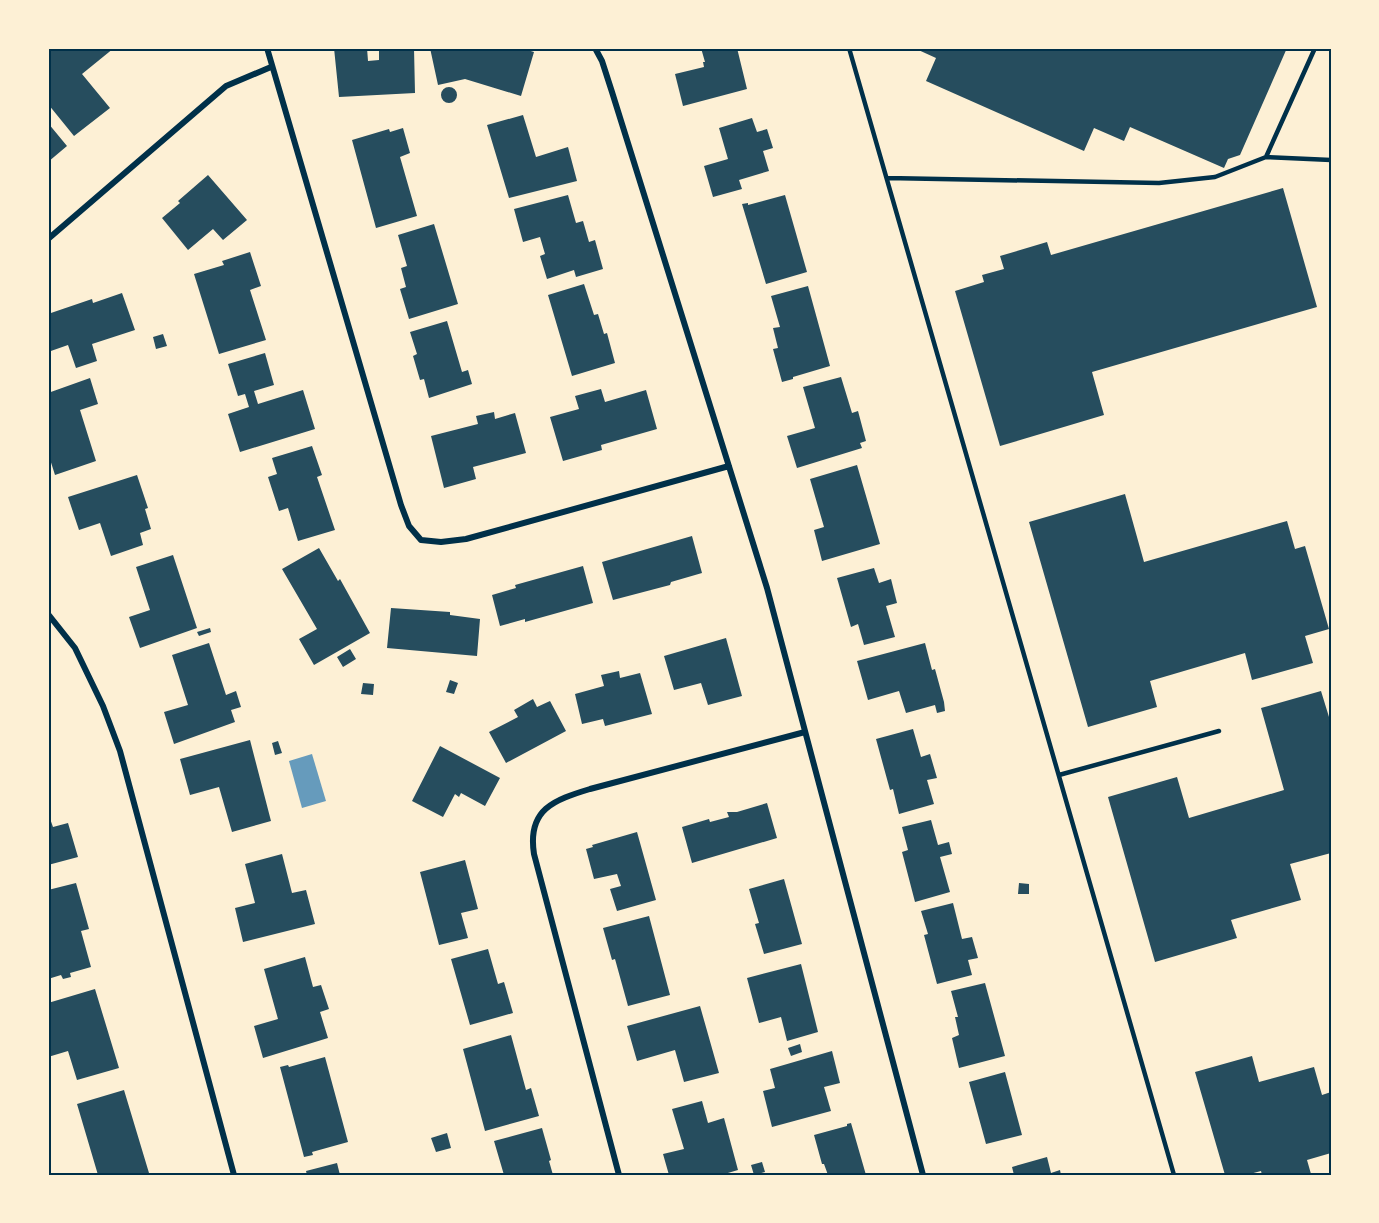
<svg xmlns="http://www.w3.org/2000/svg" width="1379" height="1223" viewBox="0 0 1379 1223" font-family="'Titillium Web',sans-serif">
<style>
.water{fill:#669bbc}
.building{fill:#264d5e}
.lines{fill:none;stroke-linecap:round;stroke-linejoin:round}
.service{stroke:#003049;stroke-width:4.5}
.minor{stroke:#003049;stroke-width:6}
.neatline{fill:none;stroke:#003049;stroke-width:2}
</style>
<rect width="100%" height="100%" fill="#fdf0d5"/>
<path class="water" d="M312,754L326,801L302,808L289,761Z"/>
<path class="building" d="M53,48H114L82,74L110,108L74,136L48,104V52Z
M334,48H367L368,61L379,60V48H414L415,93L339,97Z
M430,48H521L534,52L521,96L465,79L438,85Z
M701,48H737L747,89L683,106L675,74L704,67L703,62H705Z
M914,48H1287L1240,155L1228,159L1224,168L1130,127L1124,141L1094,128L1084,151L926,81L936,58Z
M441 95a8 8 0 1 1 16 0a8 8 0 1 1-16 0Z
M523,115L536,157L568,147L577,181L509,198L487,125Z
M752,118L757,132L767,129L773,148L763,151L769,171L739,180L742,189L713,197L704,166L728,159L719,128Z
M48,123L67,146L48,162Z
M403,128L410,153L400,157L417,216L376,228L352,140L389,129L390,132Z
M208,175L247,220L223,240L213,229L188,250L162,218L180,203L178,201Z
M1283,188L1317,307L1092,372L1104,415L1000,446L955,291L984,282L982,275L1004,269L1000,256L1047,242L1051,255Z
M568,195L576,223L583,221L589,242L595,240L603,269L576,277L574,270L547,279L540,256L545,254L540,237L523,242L514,209Z
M785,195L807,272L766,284L742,204L748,203V205Z
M434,224L458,304L409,319L400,289L406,287L401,268L407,266L398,235Z
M250,252L261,286L250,290L266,340L219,354L194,274L224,265L222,261Z
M584,284L594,315L598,314L604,334L607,333L615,363L572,376L548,295Z
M808,286L830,366L793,377V379L782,382L773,349L778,348L773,328L780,327L771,296Z
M122,293L135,330L92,344L97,361L76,368L68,345L48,352V314L92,299L93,303Z
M447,321L462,372L468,370L472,384L429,398L424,379L420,380L413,356L417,354L410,332Z
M163,334L167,346L156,349L153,337Z
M265,353L274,385L254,391L258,404L303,390L315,429L240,452L228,414L249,407L245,394L238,396L228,364Z
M841,377L852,413L858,411L866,441L860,443L862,448L797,468L787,436L815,428L803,387Z
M90,378L98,404L80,410L96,461L55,475L48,453V393Z
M601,389L605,402L646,390L657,429L601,445L602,450L563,461L550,417L579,409L575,396Z
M494,412L495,419L515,413L526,453L473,467L476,479L444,488L431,436L478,424L476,416Z
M312,446L322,475L317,477L335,530L298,541L288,508L279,511L268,477L277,474L272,458Z
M857,465L880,544L822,561L814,530L824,527L810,479Z
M137,475L148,508L145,509L151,529L140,533L143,545L111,556L100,523L79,530L68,497Z
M1125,494L1144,562L1287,521L1295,549L1305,546L1329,629L1305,636L1313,663L1252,680L1245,653L1150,681L1157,707L1088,727L1029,522Z
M692,536L702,573L671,582L670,585L613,600L602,562Z
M319,548L338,581L340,579L370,633L314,665L299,639L317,629L282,569Z
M173,555L197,628L140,648L129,617L150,610L136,567Z
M583,566L593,603L525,622V619L500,626L492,595L516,588L515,585Z
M874,568L879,583L891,579L897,603L886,606L895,637L864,645L858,624L851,627L837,578Z
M391,608L450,612V615L480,619L477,656L387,648Z
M210,628L211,632L199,636L197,632Z
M726,638L742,696L708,705L701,683L674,690L664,656Z
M209,643L226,695L236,691L241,707L231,710L235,722L174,744L164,712L188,705L172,655Z
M925,643L932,670L935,669L944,702L945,711L937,713L935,705L906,713L899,691L868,700L857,661Z
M350,649L356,659L343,667L337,657Z
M619,671L620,678L640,673L652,714L605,726L603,719L582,724L575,694L604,686L601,675Z
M450,680L458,683L454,694L446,692Z
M363,683L374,684L373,695L361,694Z
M1321,691L1329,717H1331V853L1290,864L1301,900L1231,920L1237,938L1155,962L1108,797L1177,777L1189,818L1284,790L1261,708Z
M533,699L537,707L550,701L566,731L506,763L489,732L518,717L514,710Z
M913,729L921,757L930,754L937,778L927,780L934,804L899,814L893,789L890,790L876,739Z
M250,740L271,821L232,832L219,787L190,795L180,759Z
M278,741L282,753L275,755L272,743Z
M440,746L500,778L485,806L461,793L459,797L455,794L443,817L412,801Z
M767,803L777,838L692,863L682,827L709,819L710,822L729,817L727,812H737Z
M48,813L53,827L68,823L78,857L48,865Z
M931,820L938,845L949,842L952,854L940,857L950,892L915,902L902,852L908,850L902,827Z
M637,832L656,900L617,911L610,889L621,886L617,874L594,879L586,849L593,847L592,845Z
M282,854L292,893L306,890L315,924L243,942L235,908L255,903L245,864Z
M465,860L478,909L461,913L468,938L439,945L420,872Z
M784,879L802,944L764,954L755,924L759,923L749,889Z
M76,883L89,929L81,931L91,967L70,973L71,977L63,979L61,975L48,979V890Z
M1019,883L1029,884V894H1018Z
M953,903L962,939L972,937L978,958L968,960L972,975L937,984L924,935L928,934L921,911Z
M649,916L670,995L628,1006L615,959L612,960L603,928Z
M488,949L498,984L504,982L513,1013L470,1025L451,959Z
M305,957L313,987L321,985L329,1009L320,1012L328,1038L263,1058L254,1026L278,1019L264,969Z
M801,964L818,1032L787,1041L781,1017L759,1023L747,978Z
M985,983L1005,1056L959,1068L952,1038L959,1035L955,1017H958L951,991Z
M95,989L119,1068L77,1080L68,1051L48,1057V1003Z
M700,1006L719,1073L684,1082L675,1050L637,1061L627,1026Z
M511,1035L526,1090L531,1088L539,1116L485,1131L463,1049Z
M800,1044L802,1052L791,1056L788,1048Z
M832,1051L840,1083L824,1087L831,1111L772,1127L763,1091L775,1088L770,1069Z
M1252,1056L1259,1082L1314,1067L1322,1095L1331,1092V1153L1307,1160L1311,1174L1262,1175L1261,1171L1246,1175H1225L1195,1072Z
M325,1057L348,1142L312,1152L313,1155L304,1157L280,1067L288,1065L289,1067Z
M1005,1072L1022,1135L986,1144L969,1082Z
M124,1090L149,1173L142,1175H98L77,1104Z
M702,1101L708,1123L724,1118L738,1170L721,1175H669L663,1154L684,1149L672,1109Z
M851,1123L866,1175H828L824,1164H822L814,1135L847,1126V1124Z
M542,1128L551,1160L549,1161L553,1175H504L494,1141Z
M447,1133L451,1148L436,1152L431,1138Z
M1047,1157L1051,1173L1060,1170L1061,1175H1014L1012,1167Z
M762,1162L765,1172L754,1175L751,1165Z
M337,1163L340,1175H307L306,1171Z"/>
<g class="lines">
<path class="service" d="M849,48L1174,1175
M1315,48L1266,157L1331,160
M887,178L1159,183L1215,177L1266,157
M1059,775L1219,731"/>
<path class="minor" d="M267,48L401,505L409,526L421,540L441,542L466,539L729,466
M595,48L602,61L612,92L767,588L923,1175
M48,239L226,86L271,67
M48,614L75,648L103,706L120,751L234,1175
M619,1175L534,854C527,809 554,800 590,789L805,732"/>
</g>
<rect width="1379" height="1223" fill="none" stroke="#fdf0d5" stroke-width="99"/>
<rect x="50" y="50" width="1280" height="1124" class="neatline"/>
</svg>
